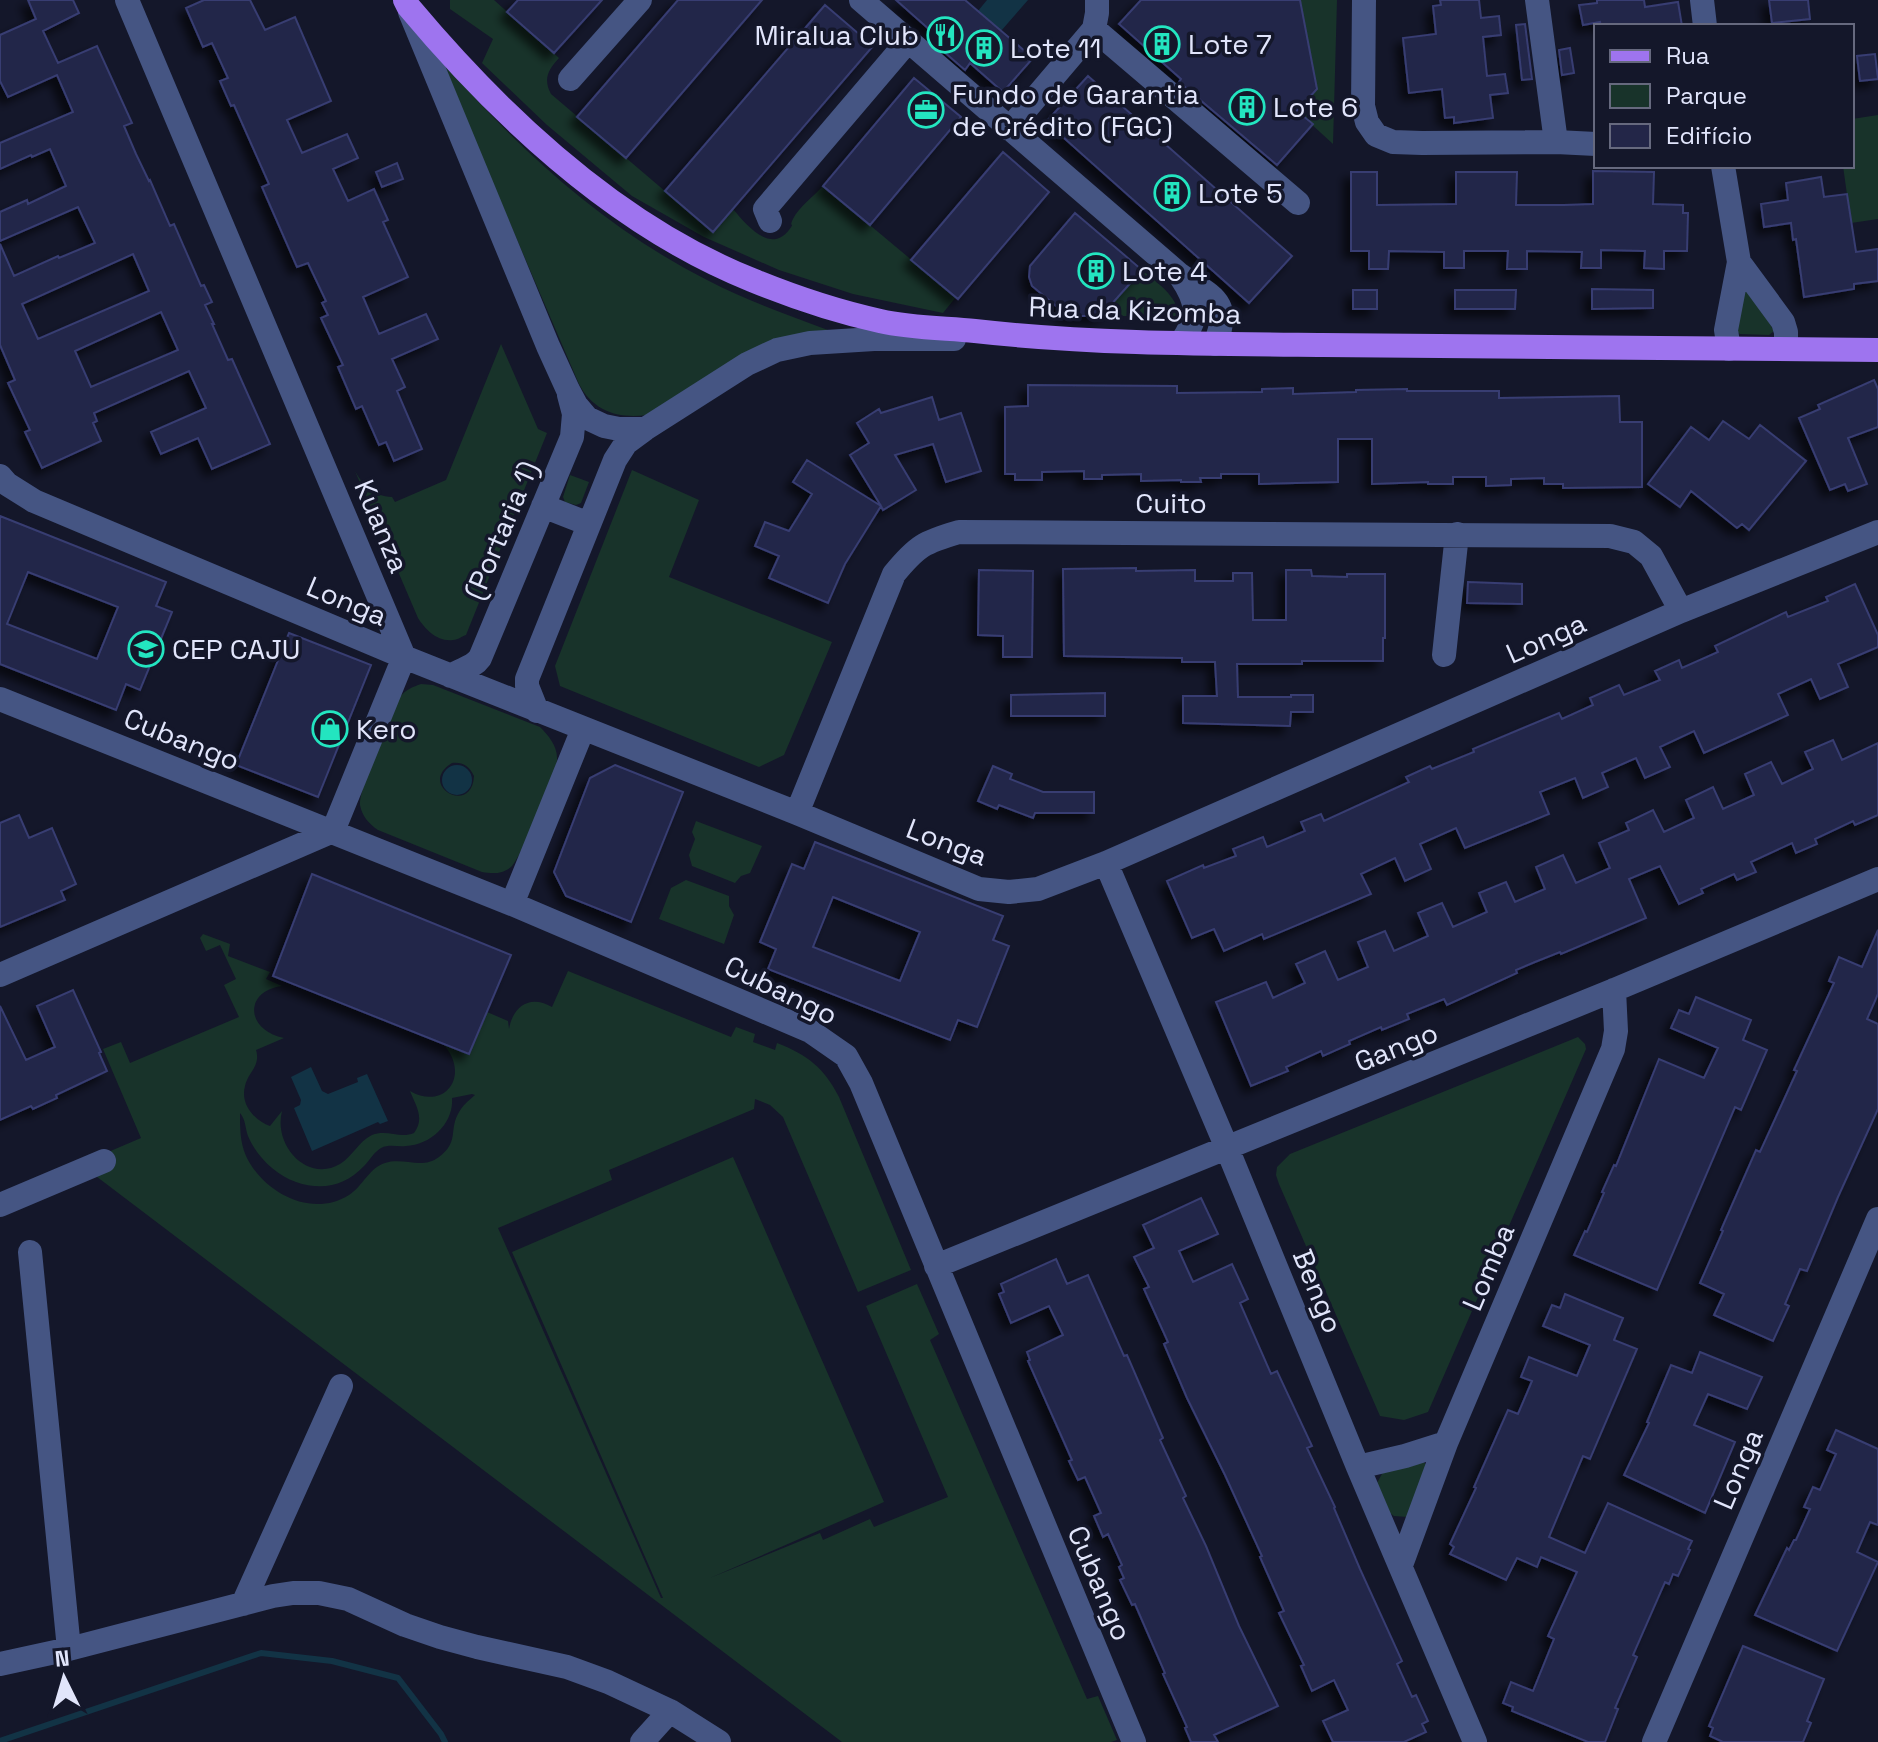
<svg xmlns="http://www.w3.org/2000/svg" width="1878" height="1742" viewBox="0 0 1878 1742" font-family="'Space Grotesk',sans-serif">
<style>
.green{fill:#18332a;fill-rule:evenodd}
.water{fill:#123345}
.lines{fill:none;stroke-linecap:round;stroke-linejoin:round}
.stream{stroke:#123345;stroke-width:6}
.building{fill:#232648;stroke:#373d72;stroke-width:2;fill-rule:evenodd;filter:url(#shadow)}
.minor{stroke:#455583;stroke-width:24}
.major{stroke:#9e74ef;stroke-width:24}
.labels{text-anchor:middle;stroke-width:7;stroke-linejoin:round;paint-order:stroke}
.poi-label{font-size:28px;fill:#e1e5fb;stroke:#14172a;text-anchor:start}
.street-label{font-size:28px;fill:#e1e5fb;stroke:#14172a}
</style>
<defs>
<filter id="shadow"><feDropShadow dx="-7" dy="7" stdDeviation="4" flood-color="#0009"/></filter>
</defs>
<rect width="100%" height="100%" fill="#14172a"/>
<path class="green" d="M450,0H494L559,58C548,70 543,79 551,94L713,232L733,209C745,223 770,255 789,230C796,221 788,229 793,219C798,208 815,195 823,186L956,297L943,313L853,294L779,270L704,237L632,196L547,125L482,63L493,39L450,9Z
M1253,0H1337L1333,144L1297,111L1309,97Z
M438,56C515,147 602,227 709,281C750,302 795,318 839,334L647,415C618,419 593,411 579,384Z
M1878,115V219L1851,223L1843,166H1852V119Z
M1142,270C1157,283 1177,295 1179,316H1101Z
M1745,282L1774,331L1769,335L1740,334L1736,331Z
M501,344L538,429L547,433L466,635C462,636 458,640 453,640C437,642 425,629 418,618L355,471C364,487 373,496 392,497L395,502L446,480Z
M632,470L699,500L669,577L832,642L784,755L759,767L560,686L555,666Z
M570,475L589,482L581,503L576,505L565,502L563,497Z
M421,684L433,685L540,727C549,736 558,747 557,760C555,775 522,856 512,866C503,874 494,874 482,872L378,830C369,824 362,816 360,805C358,791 391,711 400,697C406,689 413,687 421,684ZM452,763C463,762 469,766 474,776C472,817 416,785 452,763Z
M696,821L762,846L750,873L741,876L735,883L692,866L689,855L695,839L692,832Z
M686,880L729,896V906L734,915L724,944L659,919L671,888Z
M203,934L230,944L228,956L270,972L266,979L282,986C244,991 245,1030 284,1038L256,1050C261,1066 248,1072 245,1086C240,1104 254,1120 270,1126L282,1111C273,1146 308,1183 340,1164C352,1157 359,1141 372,1135C387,1129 400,1139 414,1133C425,1118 416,1106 410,1091C444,1111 471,1076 444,1045L469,1055L487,1012L508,1021L509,1029C513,1006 530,994 552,1007L568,971L731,1037L736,1027L755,1034L753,1042L775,1050L777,1043C808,1055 824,1068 839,1097L911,1270L858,1292L783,1117L770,1105L755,1099L754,1109L609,1170L612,1180L498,1228L661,1598H663L512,1252L733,1157L884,1502L710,1578L820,1533L823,1540L870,1519L874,1527L948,1497L866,1306L917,1284L939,1334L930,1340L1087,1699L1098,1696L1117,1740L1111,1742H842L80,1164L141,1138L103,1049L121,1042L130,1063L239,1017L224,985L236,979L220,945L206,951L200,938ZM472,1094L475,1095C468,1101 462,1106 458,1114C449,1131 459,1142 439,1157C422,1170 404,1157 385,1163C369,1168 363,1186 349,1195C311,1219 263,1192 246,1156C240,1142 240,1128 240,1113C246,1120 245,1128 248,1136C257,1157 275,1174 296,1182C322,1191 345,1186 364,1166C370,1160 374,1152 381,1148C389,1144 397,1147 406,1146C431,1145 454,1123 452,1098Z
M1578,1037L1585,1044L1586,1049L1428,1412L1404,1420L1380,1416L1279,1184L1276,1175L1277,1167L1290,1154Z
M1423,1461L1427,1466L1408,1517L1394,1516L1390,1513L1377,1483L1383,1472Z"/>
<path class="water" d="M987,0H1028L1001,31L978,11Z
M442 780a15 15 0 1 1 30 0a15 15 0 1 1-30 0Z
M311,1067L322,1091L328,1094L358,1082L357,1078L367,1074L388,1121L380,1124L378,1122L312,1151L294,1108L300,1105L301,1100L291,1077Z"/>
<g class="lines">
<path class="stream" d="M0,1741L261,1653L332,1661L398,1678L441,1734L445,1742"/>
</g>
<path class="building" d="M28,0H73L79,13L43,31L58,63L97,46L132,123L124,126L136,154L149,181L150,180L170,226L174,224L201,286L204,285L212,302L205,305L214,324H212L228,360L232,359L270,444L212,469L198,438L161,454L151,432L206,408L189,371L94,413L97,421L93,423L101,441L42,468L25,432L30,430L8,383L15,380L0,345V244L14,276L58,256L59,258L95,243L78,207L0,241V212L27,200L28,204L66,186L50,149L32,157L31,155L0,169V143L73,112L57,75L8,97L0,81V35L36,19ZM133,254L149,291L38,339L22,304ZM161,312L178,350L91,387L75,351Z
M204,0H250L265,30L295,17L331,101L287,120L302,153L347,134L358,158L333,169L348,201L374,189L388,220L383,222L408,277L363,297L379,334L426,314L438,339L392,359L405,387L397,391L422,449L394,461L386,442L379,445L362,406L356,409L338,367L343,365L321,318L328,315L322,303L326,301L308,263L297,267L262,187L269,184L234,105L231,106L220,81L228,78L212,43L203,47L186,8Z
M518,0H602L554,53L507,12Z
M678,0H762L626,158L577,117Z
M896,0H965L1033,58L1003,92L970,63L965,70L943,51L948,46Z
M1141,0H1300L1317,89L1297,111L1313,124L1277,165L1179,82L1181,79L1119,24Z
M1440,0H1479L1481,18L1499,16L1501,35L1483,37L1487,76L1505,74L1508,93L1490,95L1493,118L1454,123V117L1445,118L1442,89L1409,93L1403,38L1436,34L1433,6L1441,5Z
M1597,0H1644L1645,7L1678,2L1682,26H1601L1600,22L1583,25L1579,5L1597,3Z
M1769,0H1808L1810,19L1772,23Z
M825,5L873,46L713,232L665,191Z
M1525,24L1532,79L1522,80L1516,25Z
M1570,48L1574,73L1562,75L1559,50Z
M1875,54L1878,79L1860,81L1857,56Z
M1088,76L1292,256L1249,303L1046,122Z
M914,78L961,117L870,225L823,186Z
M1003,152L1049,192L958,299L911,260Z
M397,163L403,179L382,187L376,172Z
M1593,171L1654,172L1653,204L1683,205V213H1688L1687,251H1664V269L1644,268L1645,251L1601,250V268H1581L1582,252L1527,251V269H1507L1508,251H1464V268H1444V252L1389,251L1388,269H1369V251H1351V172H1377V205L1456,204V172H1517L1516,205H1564L1593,204Z
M1821,177L1824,197L1847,194L1856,252L1878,249V281L1854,284V289L1804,297L1796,239L1793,240L1791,223L1764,227L1761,204L1788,200L1786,183Z
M1075,213L1142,270L1101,316H1068L1032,286L1029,277L1030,266Z
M1592,289L1653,290V308L1592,309Z
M1353,290H1377V309H1353Z
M1455,290H1516L1515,309H1455Z
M1874,380L1878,389V427L1848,438L1867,484L1848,491L1845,484L1830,490L1799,418L1820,409L1818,405Z
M1028,385L1177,386V393L1262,392V389L1293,388V394L1356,392V390L1407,389V391H1499V398L1619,396L1620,422H1642V487L1563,488V484H1544V478L1511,479V485L1486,486V477H1453V484H1428V482L1372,484V439H1338V482L1259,484V474H1221V478H1200L1201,482H1181V480L1141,481V474L1102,475V479H1084V471L1042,472V480H1015V474H1005V407L1028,406Z
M932,397L939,420L961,413L981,471L946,482L933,444L895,455L916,490L883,510L881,506L845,564L828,603L769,578L779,556L755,546L765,522L789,531L812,494L793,482L807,460L881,506L850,455L869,443L857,423L879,409L881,413Z
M1723,421L1749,439L1760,425L1806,461L1749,530L1742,524L1737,528L1691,491L1680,507L1648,484L1691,427L1709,440Z
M0,516L166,582L156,606L172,612L140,690L126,684L116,710L0,664ZM28,572L118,607L97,659L7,624Z
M1136,568V571L1195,570V581H1233V573H1252L1253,620H1286V570H1311L1312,576L1347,577V574H1385V638H1383V661H1302V664H1237L1238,697H1291V695H1313V712H1291L1290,726L1183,723V696H1217L1215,662H1182V658L1064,656L1063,569Z
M979,570L1033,571L1032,657H1003V636L978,635Z
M1468,582L1522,584V604L1467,603Z
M1855,584L1878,635V647L1838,664L1848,687L1820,699L1811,679L1778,694L1788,715L1704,753L1694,731L1660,747L1670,767L1645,778L1636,758L1602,773L1608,787L1583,798L1575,778L1540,792L1549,814L1465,848L1456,828L1420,844L1431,869L1405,881L1395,858L1361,874L1371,894L1264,939L1262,934L1224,951L1214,929L1192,938L1167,881L1203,865L1204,868L1236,856L1233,849L1263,837L1267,847L1305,831L1301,822L1321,814L1324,821L1409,782L1406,777L1430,766L1432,769L1474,752L1473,749L1559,713L1562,719L1593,705L1590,698L1619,685L1624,695L1660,680L1655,671L1679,660L1682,668L1718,652L1715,646L1786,612L1788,617L1828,601L1826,597Z
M289,633L371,665L318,797L236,765Z
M1105,693V716H1011V695Z
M1833,740L1842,760L1878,743V815L1855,825L1853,821L1815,839L1817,844L1796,853L1792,843L1751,862L1756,872L1737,880L1734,874L1701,889L1703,893L1679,904L1660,866L1629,879L1646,918L1561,954L1560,952L1535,962L1516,970L1517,973L1447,1005L1444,999L1407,1014L1409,1019L1382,1030L1381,1027L1349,1041L1350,1044L1323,1056L1321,1051L1286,1067L1288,1071L1251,1086L1216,1002L1266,982L1273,998L1305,983L1296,964L1325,951L1338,980L1368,967L1358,942L1385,931L1394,951L1428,936L1418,913L1442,903L1453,927L1487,912L1479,893L1506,882L1515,902L1545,889L1536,867L1563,855L1576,883L1610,868L1599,843L1629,830L1626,823L1653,810L1664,832L1694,818L1686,800L1713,787L1723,809L1754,795L1745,774L1771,762L1782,784L1813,769L1805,752Z
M615,765L683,792L631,922L566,896L554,872L590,778Z
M993,766L1012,774L1010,779L1043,792H1094V813H1035L1033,818L999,805L997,809L978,801Z
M19,815L29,838L52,828L76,884L61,891L65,900L0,927V823Z
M815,842L1003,916L993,940L1009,946L977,1027L958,1020L950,1040L768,969L776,949L760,942L792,864L804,869ZM833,897L920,932L900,981L813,947Z
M312,874L511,955L469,1054L273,976Z
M1878,930V994L1867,1019L1878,1024V1109L1838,1197L1807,1271L1800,1269L1785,1304L1789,1306L1773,1341L1714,1315L1724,1294L1700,1283L1723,1231L1721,1230L1756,1150L1760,1152L1797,1071L1794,1070L1834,983L1829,981L1839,957L1862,967Z
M73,990L101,1052L99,1053L107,1071L56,1095L57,1098L33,1109L31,1106L0,1120V1006L26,1060L55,1047L37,1006Z
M1696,997L1751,1020L1743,1040L1767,1050L1741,1110L1735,1107L1657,1290L1574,1255L1585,1231L1587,1232L1604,1193L1602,1192L1614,1165L1616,1166L1659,1059L1704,1078L1718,1048L1671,1028L1679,1010L1689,1014Z
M1201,1198L1218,1234L1179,1251L1193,1282L1232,1264L1248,1299L1240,1303L1271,1374L1277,1371L1312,1446L1307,1448L1335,1507L1334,1508L1360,1569L1402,1661L1397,1664L1412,1697L1416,1695L1428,1721L1422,1724L1426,1732L1404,1742H1333L1323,1721L1348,1710L1334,1680L1312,1691L1301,1666L1304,1665L1279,1613L1284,1611L1260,1557L1262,1556L1225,1475L1187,1398L1164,1344L1168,1342L1144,1289L1149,1287L1134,1257L1154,1248L1143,1225Z
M1056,1259L1067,1284L1088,1275L1124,1356L1127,1355L1163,1438L1160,1440L1186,1496L1183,1498L1206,1546L1239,1626L1278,1706L1214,1735L1218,1742H1191L1185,1728L1187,1727L1163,1674L1165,1673L1135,1604L1132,1605L1120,1580L1124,1578L1119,1567L1122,1565L1108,1534L1103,1537L1094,1516L1101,1513L1085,1477L1078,1480L1069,1461L1072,1460L1028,1361L1030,1360L1027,1352L1063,1335L1049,1306L1011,1323L999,1294L1004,1292L1001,1284Z
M1565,1294L1623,1318L1614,1340L1637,1349L1590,1459L1583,1456L1549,1537L1585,1553L1608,1503L1692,1541L1688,1549L1690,1550L1678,1576L1673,1574L1669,1584L1665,1582L1633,1655L1637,1657L1615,1708L1618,1709L1605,1742H1588L1512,1711L1513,1707L1503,1703L1511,1682L1533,1691L1554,1639L1548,1636L1577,1572L1541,1557L1537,1567L1517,1558L1506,1580L1450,1554L1454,1547L1450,1544L1476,1488L1474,1487L1508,1410L1518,1414L1532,1381L1521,1377L1529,1357L1577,1376L1590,1345L1543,1326L1552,1305L1560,1308Z
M1700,1352L1762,1377L1747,1409L1708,1394L1694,1425L1735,1442L1705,1513L1624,1475L1649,1423L1647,1422L1671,1365L1692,1373Z
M1836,1430L1878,1449V1525L1870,1522L1857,1552L1878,1562L1837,1651L1755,1615L1787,1548L1789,1550L1794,1540H1796L1810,1509L1804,1507L1813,1487L1820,1490L1836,1454L1827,1450Z
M1743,1646L1824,1679L1807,1721L1811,1723L1803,1742H1723L1710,1736L1713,1728L1709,1726Z"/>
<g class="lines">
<path class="minor" d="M861,0L1180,275C1212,297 1233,301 1215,344
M1364,0L1363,106L1367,122L1376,135L1393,142L1422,143L1556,142L1596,144
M1537,0L1556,142
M1702,0L1705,26
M410,12L548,346L568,390L576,405L587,418L604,426L619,429H645L747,364L777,350L810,343L874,339H954
M1094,29L1298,203
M570,79L640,0
M1009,129L1094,29L1097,13V0
M1723,166L1739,262L1726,330L1729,349
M770,221L765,209L908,41
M1739,262L1783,322L1786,332V349
M1181,277C1199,304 1199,316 1181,343
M0,476L7,484L34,501L404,657L797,813L979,889L1009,892L1038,889L1106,863L1681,611L1878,532
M543,506L589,524
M1444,655L1457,534
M451,676C461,669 473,668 480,658L572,437L574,414L569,395
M0,699L512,904L810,1031L846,1056L861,1083L1134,1742
M537,711L527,686V679L615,460L626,443L645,429
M797,813L894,574C917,546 924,542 959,532L1610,536L1634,542L1651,556L1681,611
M1106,863L1227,1148L1358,1467L1475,1742
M512,904L583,729
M0,975L333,831L404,657L127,0
M0,1205L104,1161
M30,1252L69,1649
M936,1266L1614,990L1878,879
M1358,1467L1405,1456L1446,1443
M1401,1565L1446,1443L1613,1049L1616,1031L1614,990
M243,1604L341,1386
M0,1664L69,1649L273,1596L293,1593H319L348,1599L405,1625L440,1637L477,1647L567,1667L608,1682L670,1711L719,1742
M642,1742L670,1711
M1654,1742L1878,1219"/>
<path class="major" d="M405,0L408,6C500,116 617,226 752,280C791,296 839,312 880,321C911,328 944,328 975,331C1090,344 1207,344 1323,345C1508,347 1693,348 1878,350"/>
</g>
<defs>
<symbol id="restaurant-ring" viewBox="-11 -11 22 22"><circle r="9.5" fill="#14172a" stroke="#23e5c0" stroke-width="1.5"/><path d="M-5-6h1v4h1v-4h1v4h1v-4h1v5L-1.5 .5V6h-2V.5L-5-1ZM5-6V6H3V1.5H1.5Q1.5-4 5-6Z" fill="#23e5c0"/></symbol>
<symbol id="building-ring" viewBox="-11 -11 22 22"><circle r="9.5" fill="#14172a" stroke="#23e5c0" stroke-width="1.5"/><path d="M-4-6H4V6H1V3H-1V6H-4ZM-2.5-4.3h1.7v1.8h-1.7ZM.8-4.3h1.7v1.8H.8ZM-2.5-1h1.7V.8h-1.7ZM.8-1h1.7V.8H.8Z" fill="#23e5c0"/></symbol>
<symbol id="office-ring" viewBox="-11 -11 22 22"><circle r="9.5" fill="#14172a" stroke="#23e5c0" stroke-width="1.5"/><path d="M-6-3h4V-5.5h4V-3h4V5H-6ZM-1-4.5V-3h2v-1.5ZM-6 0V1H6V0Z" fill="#23e5c0"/></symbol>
<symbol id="school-ring" viewBox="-11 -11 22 22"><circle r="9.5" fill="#14172a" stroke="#23e5c0" stroke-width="1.5"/><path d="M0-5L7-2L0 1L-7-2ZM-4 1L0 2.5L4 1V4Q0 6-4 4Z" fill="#23e5c0"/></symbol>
<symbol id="shop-ring" viewBox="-11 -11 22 22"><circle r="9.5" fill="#14172a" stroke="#23e5c0" stroke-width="1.5"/><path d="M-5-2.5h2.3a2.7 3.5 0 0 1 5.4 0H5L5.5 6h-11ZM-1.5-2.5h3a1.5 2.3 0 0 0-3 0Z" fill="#23e5c0"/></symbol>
</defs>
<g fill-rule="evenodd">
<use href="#restaurant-ring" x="925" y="15" width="40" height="40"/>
<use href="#building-ring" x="1142" y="24" width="40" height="40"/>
<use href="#building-ring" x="964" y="28" width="40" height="40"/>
<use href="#building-ring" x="1227" y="87" width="40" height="40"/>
<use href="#office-ring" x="906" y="90" width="40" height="40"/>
<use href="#building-ring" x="1152" y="173" width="40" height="40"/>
<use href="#building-ring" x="1076" y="251" width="40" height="40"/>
<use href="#school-ring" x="126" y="629" width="40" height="40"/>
<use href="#shop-ring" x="310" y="709" width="40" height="40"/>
</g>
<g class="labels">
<g class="poi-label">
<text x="919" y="45" text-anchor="end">Miralua Club</text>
<text x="1188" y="54">Lote 7</text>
<text x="1010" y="58">Lote 11</text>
<text x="952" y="104">Fundo de Garantia<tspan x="952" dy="32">de Crédito (FGC)</tspan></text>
<text x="1273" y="117">Lote 6</text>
<text x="1198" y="203">Lote 5</text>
<text x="1122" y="281">Lote 4</text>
<text x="172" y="659">CEP CAJU</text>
<text x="356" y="739">Kero</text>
</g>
<g class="street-label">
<text transform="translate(1135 310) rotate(2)" y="10">Rua da Kizomba</text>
<text x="1171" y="513">Cuito</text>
<text transform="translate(382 526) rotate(67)" y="10">Kuanza</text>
<text transform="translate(501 530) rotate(-67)" y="10">(Portaria 1)</text>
<text transform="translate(347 601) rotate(23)" y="10">Longa</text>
<text transform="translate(1546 638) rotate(-24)" y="10">Longa</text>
<text transform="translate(182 739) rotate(22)" y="10">Cubango</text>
<text transform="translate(947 842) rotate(21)" y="10">Longa</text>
<text transform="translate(781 990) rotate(26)" y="10">Cubango</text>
<text transform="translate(1396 1047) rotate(-22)" y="10">Gango</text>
<text transform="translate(1488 1267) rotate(-67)" y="10">Lomba</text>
<text transform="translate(1318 1291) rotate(68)" y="10">Bengo</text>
<text transform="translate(1738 1469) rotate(-67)" y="10">Longa</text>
<text transform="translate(1100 1583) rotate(67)" y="10">Cubango</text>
</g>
</g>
<rect x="1594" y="24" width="260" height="144" fill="#14172a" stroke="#66697e" stroke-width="2"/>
<rect x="1610" y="50" width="40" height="12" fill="#9e74ef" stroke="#66697e" stroke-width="2"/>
<text x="1666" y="64" font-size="24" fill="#e1e5fb">Rua</text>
<rect x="1610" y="84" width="40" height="24" fill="#18332a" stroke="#66697e" stroke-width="2"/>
<text x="1666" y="104" font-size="24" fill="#e1e5fb">Parque</text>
<rect x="1610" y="124" width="40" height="24" fill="#232648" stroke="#66697e" stroke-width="2"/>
<text x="1666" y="144" font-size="24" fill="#e1e5fb">Edifício</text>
<g transform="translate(64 1678) rotate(355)" stroke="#14172a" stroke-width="6" paint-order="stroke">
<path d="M0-6L14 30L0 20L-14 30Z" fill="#e1e5fb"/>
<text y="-12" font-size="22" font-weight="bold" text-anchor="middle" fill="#e1e5fb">N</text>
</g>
</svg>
